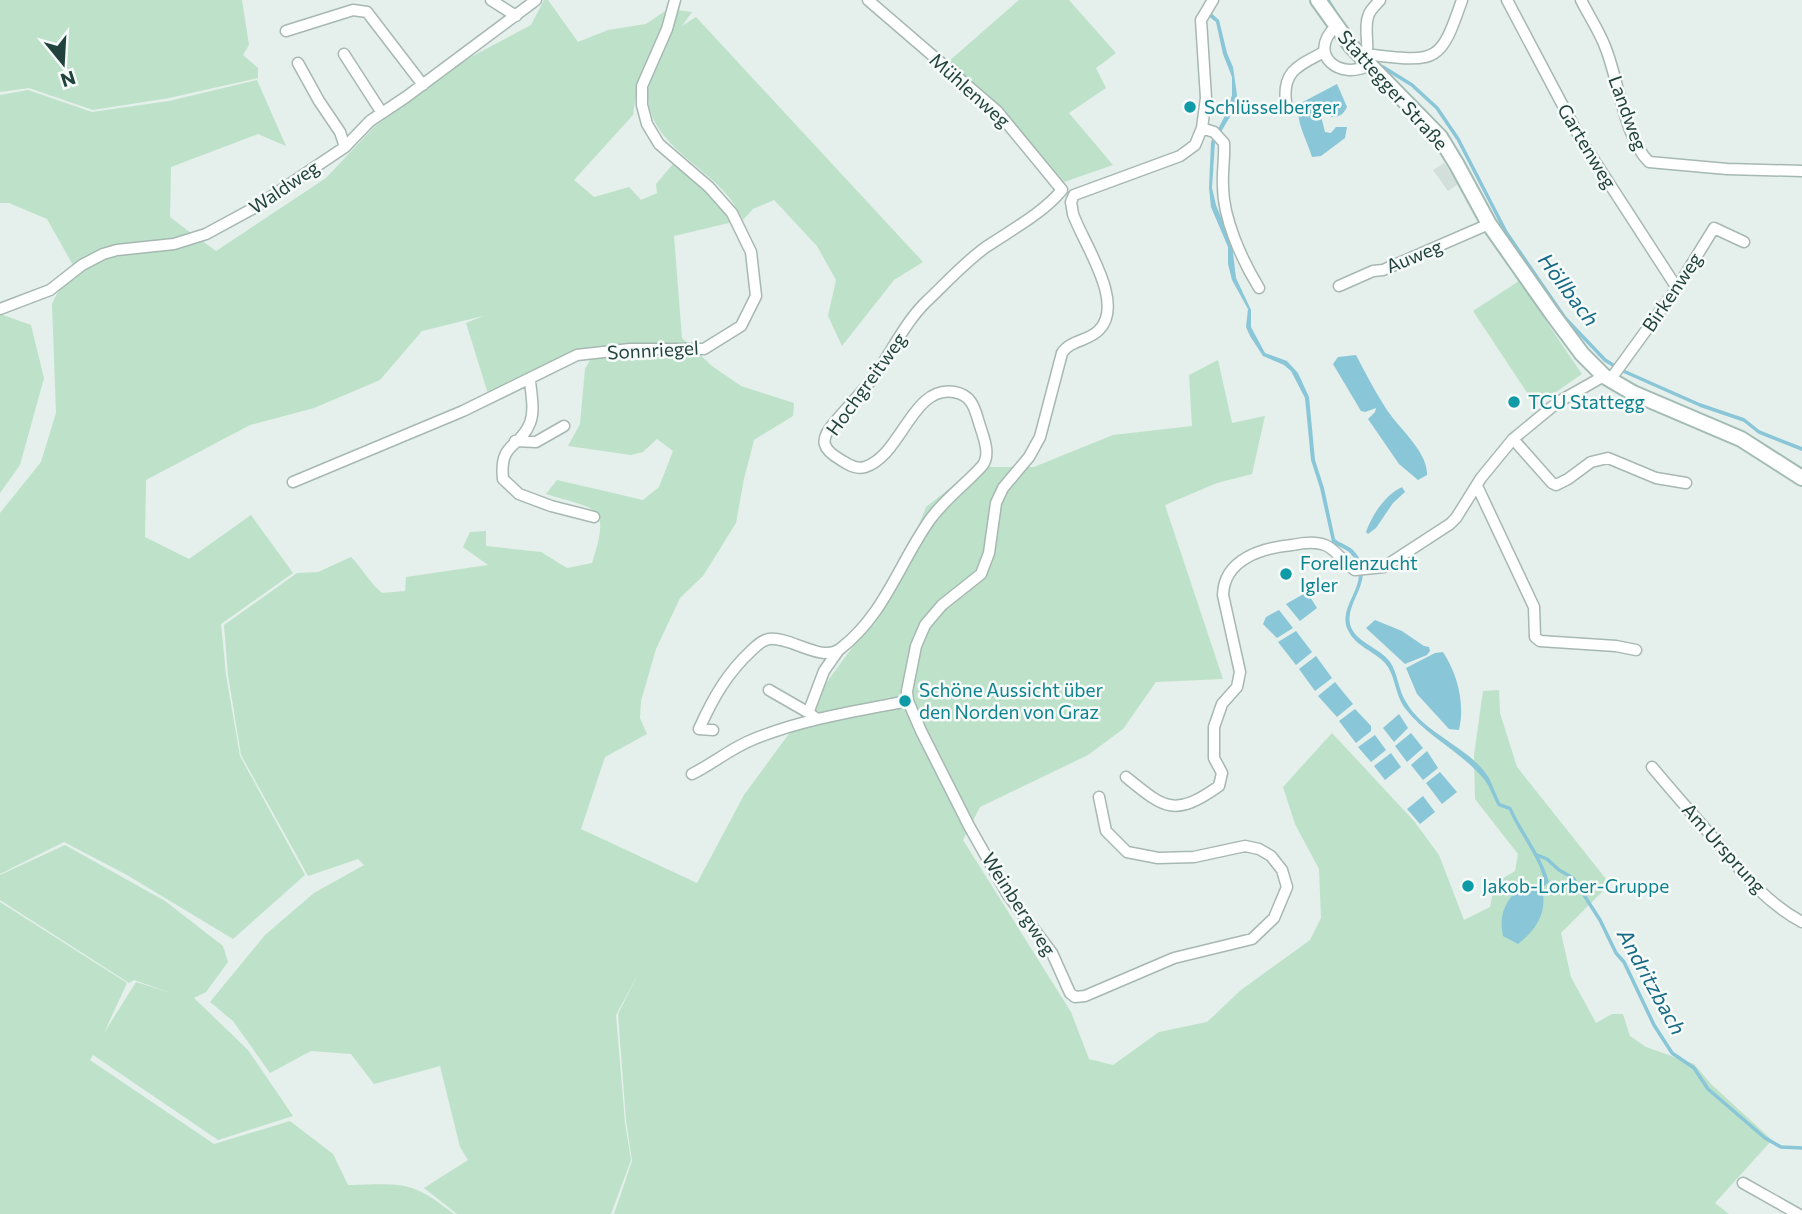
<svg xmlns="http://www.w3.org/2000/svg" width="1802" height="1214" viewBox="0 0 1802 1214" font-family="Commissioner,sans-serif">
<style>
.built{fill:#d3dfda}
.green{fill:#bde2c9}
.water{fill:#89c6d8}
.lines{fill:none;stroke-linecap:round;stroke-linejoin:round}
.stream{stroke:#89c6d8;stroke-width:3.5}
.minor-casing{stroke:#a7b8b3;stroke-width:13}
.secondary-casing{stroke:#a2bcb5;stroke-width:18}
.minor{stroke:#fff;stroke-width:10}
.secondary{stroke:#fff;stroke-width:14}
.culture-dot{fill:#0f9aa8;stroke:#f6fbf9;stroke-width:2.5}
.labels{text-anchor:middle;stroke-width:5;stroke-linejoin:round;paint-order:stroke}
.street-label{font-size:19px;fill:#22433d;stroke:#f6fbf9}
.culture-label{font-size:19px;fill:#0d838f;stroke:#f6fbf9;text-anchor:start}
.water-label{font-size:21px;font-style:italic;fill:#166a85;stroke:#f6fbf9}
</style>
<rect width="100%" height="100%" fill="#e5efeb"/>
<path class="built" d="M1444,163L1458,184L1448,191L1433,170Z"/>
<path class="green" d="M0,0H242L249,45L243,55L258,68V78L169,98L93,110L29,88L0,92Z
M544,0H548L578,42L608,30L646,24L668,9L692,12L682,26L696,17L923,262L894,280L842,346L828,316L836,280L817,246L774,200L753,209L743,220C738,212 734,203 728,196C700,161 636,136 650,79C652,71 659,62 661,54L637,88L633,115L574,180L594,197L629,187L641,200L657,193L656,184L673,164L677,165L705,188L733,222L674,236L682,338L712,366L741,386L794,403L793,416L754,440L744,479L736,523L703,576L680,598L656,649L641,701L640,718L647,734L605,757L581,829L697,883L744,795L890,596L926,507L977,467H1034L1113,435L1192,426L1189,375L1218,360L1232,423L1265,416L1252,474L1217,483L1165,505L1223,679L1156,682L1123,729L1088,755L980,807L963,840L1071,1012L1089,1059L1113,1065L1159,1032L1207,1022L1241,990L1310,940L1321,918L1319,869L1295,824L1283,787L1332,733L1414,821L1439,855L1464,920L1490,907L1495,883L1515,871L1518,854L1475,799L1474,755L1483,691L1499,690L1500,713L1517,767L1610,884L1561,933L1571,977L1596,1023L1612,1014H1623L1630,1036L1646,1047L1694,1064L1711,1084L1772,1140L1715,1203L1729,1214H614L632,1161L626,1120L618,1014L638,974L616,1015L625,1123L631,1160L611,1214H457L424,1188L468,1160L460,1147L440,1066L374,1084L351,1054L311,1051L270,1073L233,1021L210,1002L265,935L314,893L364,865L358,859L308,876L241,755L228,675L224,625L297,573L318,572L351,557C363,569 369,582 382,593L405,591L406,577L488,565L463,547L470,532L486,531V546L541,552L567,568L592,563C611,504 598,510 546,494L557,480L643,500L659,487L673,451L657,439L643,452L631,455L568,446L580,424L585,369L593,355L651,356L652,348L589,349L489,397L466,323L483,316L422,331L380,380L314,408L250,425L146,480L145,537L189,559L251,515L293,573L221,624L226,675L240,756L305,875L233,939L127,875L64,842L0,874V513L41,462L56,413L52,304C74,250 151,248 201,240L216,251L326,178L374,127L467,59L531,25Z
M1019,0H1069L1116,53L1096,68L1106,88L1069,113L1113,165L1064,182L994,100L948,62Z
M257,80L286,146L258,134L171,167L170,217L195,236L139,247L74,267L47,219L9,203H0V95L28,90L92,112L169,101Z
M1519,281L1582,374L1536,406L1473,311Z
M0,314L31,325L44,378L20,465L0,493Z
M65,845L165,901L223,946L228,962L206,992L194,998L248,1050L293,1116L218,1140L93,1055L90,1060L214,1144L290,1121L333,1154L348,1185C401,1184 410,1179 454,1214H0V902L127,983L104,1033L136,982L171,993L134,980L129,983L0,900V875Z"/>
<path class="water" d="M1209,11L1219,20L1227,53L1233,67L1237,95L1231,115L1215,142L1212,188L1216,205L1232,245L1236,278L1251,310V327L1265,353L1287,361L1298,373L1309,397L1315,460L1324,488L1335,539C1341,544 1348,545 1353,550C1382,581 1337,605 1353,631C1361,644 1381,649 1390,662C1398,673 1398,690 1406,702C1425,735 1469,746 1489,778C1493,786 1496,795 1500,803L1511,807C1523,833 1541,854 1549,882L1539,891L1543,894C1546,916 1534,931 1518,944L1503,936C1499,915 1504,905 1517,889H1534L1544,880C1538,855 1519,834 1509,810L1498,806C1493,797 1490,786 1483,778C1460,751 1426,736 1404,707C1395,694 1395,674 1385,663C1375,652 1356,646 1349,632C1333,605 1377,583 1350,553C1345,548 1338,547 1332,542L1320,488L1311,460L1305,398L1291,371L1284,365L1263,356L1250,336L1246,327L1248,309L1232,280L1228,264V247L1211,207L1209,188L1211,142L1227,112L1232,95V77L1223,54L1216,22L1207,15Z
M1337,84L1347,107C1343,115 1339,117 1331,117L1324,102L1318,104L1325,132L1331,133L1336,127H1347L1345,138L1321,156L1312,157C1307,140 1295,121 1299,104Z
M1356,355C1365,372 1374,390 1385,407C1397,427 1428,451 1427,475L1418,480L1399,464L1368,419L1375,412L1376,408L1365,412L1361,411L1333,364L1338,357Z
M1402,487L1405,492L1393,503L1376,528L1368,534L1366,532C1372,515 1385,495 1402,487Z
M1307,592L1317,608L1300,621L1286,604Z
M1279,610L1293,628L1277,638L1263,624L1266,617Z
M1375,620L1402,631L1424,646L1429,647L1430,651L1427,655L1405,664L1366,628Z
M1296,631L1312,652L1296,665L1278,642Z
M1443,652C1458,675 1465,704 1459,730L1449,729L1417,694L1406,668L1435,653Z
M1316,656L1332,678L1315,691L1299,669Z
M1335,682L1353,704L1337,717L1318,696Z
M1355,709L1371,726V731L1356,743L1339,721Z
M1399,714L1408,728L1394,742L1383,728Z
M1411,733L1423,748L1407,762L1395,746Z
M1375,735L1386,750L1371,762L1358,747Z
M1427,751L1438,768L1423,780L1411,765Z
M1391,753L1401,767L1385,780L1374,766Z
M1440,772L1457,792L1442,804L1426,783Z
M1423,796L1435,812L1420,824L1407,809Z"/>
<g class="lines">
<path class="stream" d="M1328,0L1337,15
M1383,67L1412,85L1437,108L1458,139L1506,232L1565,318L1605,360L1621,370L1700,405L1744,420L1759,432L1802,449
M1537,855L1547,859L1559,870L1573,878L1600,920L1616,953L1624,962L1654,1025L1672,1053L1694,1068L1708,1089L1765,1138L1781,1147L1802,1148"/>
<defs>
<path id="minor" d="M491,0L516,16
M868,0L997,111L1062,190
M1507,0L1581,140L1677,288
M1581,0C1589,16 1600,32 1606,49C1619,82 1624,137 1649,162L1727,169L1802,171
M1335,27C1307,55 1340,81 1369,65
M286,31L353,10L367,12L423,85
M344,54L382,113
M1366,61C1370,45 1363,27 1369,14C1371,9 1377,4 1380,0
M1365,62L1373,55C1438,63 1441,61 1462,0
M298,63L319,101L340,132L345,147
M1286,102C1282,70 1300,65 1324,52
M1202,128L1214,132L1224,143C1225,157 1222,172 1223,186C1223,219 1242,260 1259,288
M1074,195L1071,202L1073,214C1083,243 1126,303 1099,330C1089,341 1070,340 1062,353L1040,437L1029,457L1003,488L996,503L989,553L981,574L942,605L925,625L916,646L907,691L908,701L921,731L969,826L1008,895L1052,953L1070,993L1075,997L1085,996L1174,958L1252,939L1274,918L1287,887L1282,870L1271,856L1259,849L1245,846L1194,857L1158,858L1127,852L1106,831L1099,797
M1074,195L1180,156L1195,145L1202,128L1206,98L1201,20L1213,0
M1339,286L1373,271L1383,270L1489,224
M0,309L50,290L82,265L103,254L117,250L174,244L206,234L254,208L345,147L370,121L406,97L536,0
M530,380C531,394 535,410 530,423C520,449 499,441 503,479L519,494L551,506L594,517
M1610,380L1677,288L1714,228L1744,242
M1513,439L1552,483L1556,485L1568,479L1591,462L1608,458L1656,478L1686,483
M515,441L536,442L564,426
M293,482L463,411L577,355L630,349H704L741,326L756,296L751,252L732,213L709,187L659,144L647,124L642,105V86L667,29L675,0
M1477,486L1534,607L1535,637L1540,641L1616,646L1636,650
M769,690L809,713
M817,719L809,713L810,708L824,671L838,651
M713,730L699,729C713,698 727,673 752,650C756,646 762,640 769,639C790,636 822,663 840,649C883,616 898,567 927,524C942,501 964,486 982,466C991,456 984,438 980,426C975,410 973,395 954,392C912,385 902,455 865,467C856,470 848,464 841,460C822,449 819,440 834,423C847,407 863,392 875,375C892,351 906,321 927,301C946,283 965,262 986,247C1011,230 1042,214 1062,190
M1652,767C1673,792 1694,816 1716,841C1741,871 1766,903 1802,922
M692,774C714,763 731,748 754,739C803,719 856,711 908,701
M1126,777C1164,808 1174,818 1219,786L1222,773L1214,758V727L1222,704L1237,687L1240,672L1223,595C1224,559 1262,548 1292,545C1301,543 1315,541 1325,545C1336,549 1344,564 1355,570L1384,567L1450,524L1456,518L1481,478L1513,439L1558,402L1604,376
M1743,1183L1798,1214"/>
<path id="secondary" d="M1318,0L1351,46L1440,137L1457,165L1489,224L1553,315L1582,354L1604,376L1633,393L1741,439L1802,478"/>
</defs>
<use href="#minor" class="minor-casing"/>
<use href="#secondary" class="secondary-casing"/>
<use href="#minor" class="minor"/>
<use href="#secondary" class="secondary"/>
</g>
<g class="culture-dot">
<circle cx="1190" cy="107" r="7"/>
<circle cx="1514" cy="402" r="7"/>
<circle cx="1286" cy="574" r="7"/>
<circle cx="905" cy="701" r="7"/>
<circle cx="1468" cy="886" r="7"/>
</g>
<g class="labels">
<g class="street-label">
<text transform="translate(970 90) rotate(42)" y="7">Mühlenweg</text>
<text transform="translate(1393 90) rotate(48)" y="7">Stattegger Straße</text>
<text transform="translate(1628 113) rotate(70)" y="7">Landweg</text>
<text transform="translate(1587 146) rotate(59)" y="7">Gartenweg</text>
<text transform="translate(284 187) rotate(-34)" y="7">Waldweg</text>
<text transform="translate(1414 256) rotate(-22)" y="7">Auweg</text>
<text transform="translate(1672 292) rotate(-56)" y="7">Birkenweg</text>
<text transform="translate(653 350) rotate(-3)" y="7">Sonnriegel</text>
<text transform="translate(866 384) rotate(-54)" y="7">Hochgreitweg</text>
<text transform="translate(1724 848) rotate(48)" y="7">Am Ursprung</text>
<text transform="translate(1019 904) rotate(57)" y="7">Weinbergweg</text>
</g>
<g class="culture-label">
<text x="1204" y="114">Schlüsselberger</text>
<text x="1528" y="409">TCU Stattegg</text>
<text x="1300" y="570">Forellenzucht<tspan x="1300" dy="22">Igler</tspan></text>
<text x="919" y="697">Schöne Aussicht über<tspan x="919" dy="22">den Norden von Graz</tspan></text>
<text x="1482" y="893">Jakob-Lorber-Gruppe</text>
</g>
<g class="water-label">
<text transform="translate(1568 290) rotate(53)" y="7">Höllbach</text>
<text transform="translate(1651 982) rotate(61)" y="7">Andritzbach</text>
</g>
</g>
<g transform="translate(63 63) rotate(162)" stroke="#f6fbf9" stroke-width="5" paint-order="stroke">
<path d="M0-5L12 26L0 18L-12 26Z" fill="#22433d"/>
<text y="-10" font-size="19" font-weight="bold" text-anchor="middle" fill="#22433d">N</text>
</g>
</svg>
